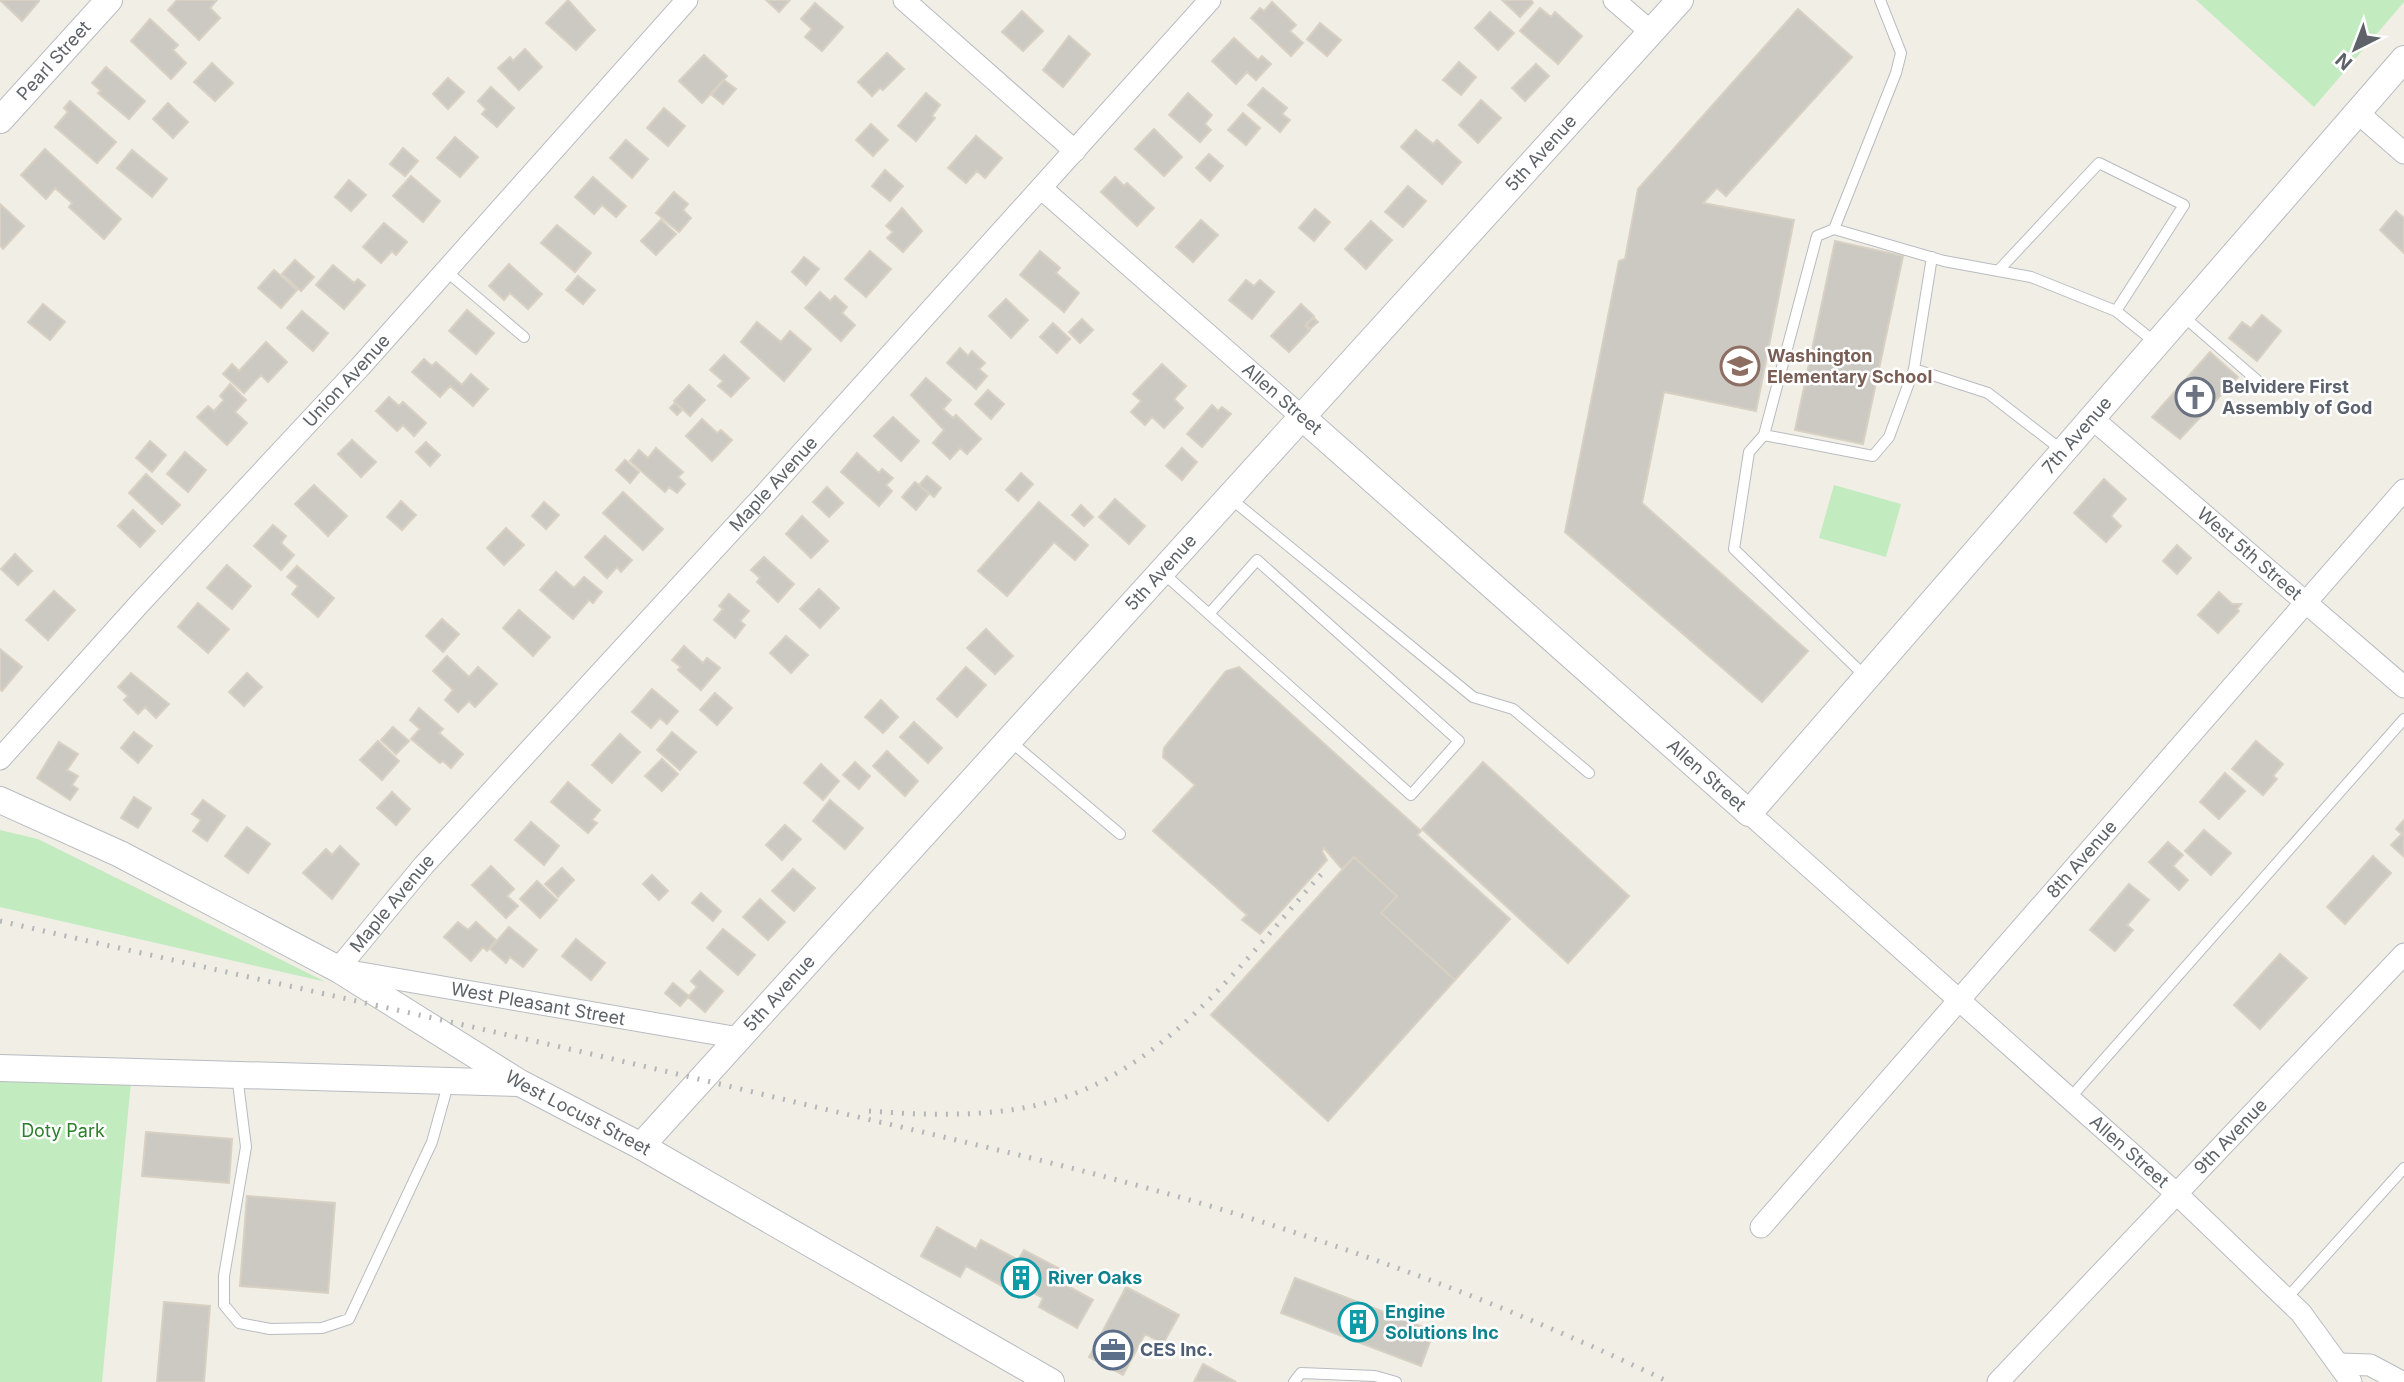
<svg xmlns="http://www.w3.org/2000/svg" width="2404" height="1382" viewBox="0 0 2404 1382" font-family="Inter,sans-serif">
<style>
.green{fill:#c3ebc0}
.building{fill:#ccc9c3;stroke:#d7d0c3;stroke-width:2}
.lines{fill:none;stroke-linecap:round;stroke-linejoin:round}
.service-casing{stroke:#b8bcc1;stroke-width:12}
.minor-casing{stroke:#b8bcc1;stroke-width:23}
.tertiary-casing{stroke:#b8bcc1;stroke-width:28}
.service{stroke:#fff;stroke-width:10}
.minor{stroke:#fff;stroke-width:21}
.tertiary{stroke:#fff;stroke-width:26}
.rail{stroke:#b5b6b7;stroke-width:5;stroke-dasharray:2 9;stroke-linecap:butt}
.labels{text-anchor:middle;stroke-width:5;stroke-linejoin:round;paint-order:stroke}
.street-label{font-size:18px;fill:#5d6368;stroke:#fff}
.education-label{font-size:18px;font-weight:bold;fill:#785e54;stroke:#fff;text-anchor:start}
.worship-label{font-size:18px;font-weight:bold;fill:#5b616d;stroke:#fff;text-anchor:start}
.park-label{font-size:18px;fill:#2b812a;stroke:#fff}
.culture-label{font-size:18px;font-weight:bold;fill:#0d838f;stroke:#fff;text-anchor:start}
.service-label{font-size:18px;font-weight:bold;fill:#4e5e75;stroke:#fff;text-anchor:start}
</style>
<rect width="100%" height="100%" fill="#f1eee6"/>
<path class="green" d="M2196,0H2404V2L2314,107Z
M1834,485L1901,504L1886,557L1819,538Z
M0,830L38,839L326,982L0,907Z
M0,1064L132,1072L102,1382H0Z"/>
<path class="building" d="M0,0H38L39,1L22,21Z
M177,0H217L210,8L220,18L199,40L168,10Z
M568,0L595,30L576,50L546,23Z
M766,0H790L779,12Z
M1502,0H1531L1533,3L1520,17Z
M1272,2L1296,25L1290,31L1303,43L1291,56L1251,18L1260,8L1264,11Z
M815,3L843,27L822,51L805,37L812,29L801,19Z
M1540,8L1551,17L1555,12L1582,36L1558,64L1520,31Z
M1798,9L1852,57L1726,196L1717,188L1703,203L1794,220L1756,411L1664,392L1642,503L1808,651L1762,702L1565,532L1619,261L1625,259L1638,189Z
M1022,11L1043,31L1023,51L1002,32Z
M1490,12L1514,33L1498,50L1475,28Z
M150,19L178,45L173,50L186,63L171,79L131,41Z
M1320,23L1341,40L1327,56L1307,39Z
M1069,36L1090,54L1063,87L1043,70Z
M1234,38L1258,60L1262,56L1271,64L1256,80L1247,72L1236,84L1212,61Z
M525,49L542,67L519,90L498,68L510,57L513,61Z
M887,53L904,69L883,90L880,88L872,96L858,82Z
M704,55L727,76L702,103L679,81Z
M1459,62L1476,77L1461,95L1443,80Z
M212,63L233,83L215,101L194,82Z
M1536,64L1549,76L1525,101L1512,88Z
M106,67L145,101L129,119L98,93L101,91L92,83Z
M448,78L464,92L448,109L433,94Z
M724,80L736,89L723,104L712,95Z
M491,87L514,108L497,127L482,114L486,109L478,101Z
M1263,88L1287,108L1282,114L1290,120L1280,132L1248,105Z
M926,93L940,105L932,116L935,118L916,141L898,126Z
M1188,93L1212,115L1205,124L1211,130L1200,142L1169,115Z
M1481,100L1501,118L1478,143L1459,125Z
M70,101L116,142L97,163L55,127L68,112L64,108Z
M168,103L188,122L173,138L153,119Z
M664,108L685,126L668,146L647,128Z
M1243,113L1260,128L1246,145L1228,130Z
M871,124L888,140L873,156L856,140Z
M1154,129L1182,157L1164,176L1135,149Z
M1416,130L1433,144L1437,140L1461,162L1442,184L1401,147Z
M976,136L1002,158L985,178L977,171L966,183L948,168Z
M455,137L478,157L460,177L437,158Z
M626,140L648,159L632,178L610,158Z
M403,148L418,161L405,176L390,164Z
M45,149L121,219L104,239L69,207L72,203L55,188L46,199L21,175Z
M132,150L167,179L152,197L117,168Z
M1209,154L1223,166L1210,181L1196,168Z
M885,170L903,186L890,201L872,186Z
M411,176L440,201L423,222L393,196Z
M593,177L626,206L616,217L602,205L594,214L575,197Z
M1115,177L1124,186L1127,183L1154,208L1137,226L1101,192Z
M349,180L366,195L351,211L335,197Z
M1408,186L1426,201L1403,227L1385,212Z
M674,192L688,204L683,210L691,218L679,232L656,213Z
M0,204L24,226L3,249L0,245Z
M902,208L922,231L903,252L887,238L893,232L886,226Z
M1315,209L1330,222L1314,241L1299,228Z
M2396,211L2404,218V253L2380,230Z
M661,220L676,234L656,255L641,241Z
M1201,220L1218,235L1193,262L1176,247Z
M1371,221L1392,240L1366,269L1345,249Z
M384,223L407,242L396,255L392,251L381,263L363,247Z
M557,225L591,253L575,272L541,243Z
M1835,241L1903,256L1863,444L1795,430Z
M870,251L891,269L866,297L845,279Z
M1040,251L1060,268L1056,273L1079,293L1064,312L1020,275Z
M804,257L819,269L806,285L792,272Z
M295,260L314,277L301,291L282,274Z
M509,264L542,294L528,309L510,293L504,300L489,286Z
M333,265L354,283L358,279L365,285L344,309L316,285Z
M274,270L297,290L281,308L258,288Z
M578,276L595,290L583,304L566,290Z
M1246,280L1254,286L1260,280L1274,292L1252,319L1229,300Z
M820,292L830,301L835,296L847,307L842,313L855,325L841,341L805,308Z
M1006,299L1028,320L1011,338L989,316Z
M43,304L65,322L50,340L28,322Z
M1301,304L1314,316L1305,326L1310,330L1289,352L1271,336Z
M467,310L494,333L476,354L449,331Z
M302,311L328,333L313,351L287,328Z
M2262,315L2281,331L2257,361L2229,338L2242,322L2251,328Z
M1314,318L1318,322L1310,329L1306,324Z
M1082,319L1093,330L1080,343L1069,332Z
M757,322L781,342L790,331L811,349L784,381L741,342Z
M1053,323L1070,339L1057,353L1040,337Z
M266,342L287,362L268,382L261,375L244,393L223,374L232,364L239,371Z
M960,348L968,356L972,351L985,363L979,369L987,376L976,389L947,363Z
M2210,352L2238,377L2180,439L2152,417Z
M724,355L749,378L731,397L718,386L723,381L710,370Z
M424,359L432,366L436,362L462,385L471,374L488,389L473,406L450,386L440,397L412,372Z
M1162,364L1186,386L1174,399L1183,408L1164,428L1152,417L1145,425L1131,412L1141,401L1133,394Z
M926,378L951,400L943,409L953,418L956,415L981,439L967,454L960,448L950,459L933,443L944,430L911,395Z
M230,384L246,400L235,412L247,423L227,445L197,417L208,406L214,411L224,400L220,396Z
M689,385L705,400L690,416L674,401Z
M988,390L1004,404L991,419L975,404Z
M389,397L399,406L403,402L426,423L414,436L403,425L397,431L376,411Z
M675,403L682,410L677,415L670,408Z
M1212,405L1218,411L1222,407L1231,414L1202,447L1187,434Z
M893,417L919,441L901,461L874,436Z
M702,419L717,433L721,430L732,440L712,461L686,436Z
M352,440L376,462L361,477L338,454Z
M150,441L166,455L152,472L136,458Z
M426,442L440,455L430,466L416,452Z
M656,448L683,472L678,477L685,484L677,493L669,487L665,492L630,461L639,450L648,458Z
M1182,448L1197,462L1182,480L1166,466Z
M185,452L206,470L188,492L167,474Z
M857,453L879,473L882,469L893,478L886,485L892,491L879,506L841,472Z
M625,460L639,472L630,483L616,470Z
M1021,473L1033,484L1018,501L1006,490Z
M146,474L180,505L162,524L129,493Z
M927,476L941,488L934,497L919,485Z
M2104,479L2126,499L2111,516L2121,526L2106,542L2074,513Z
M915,482L929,494L916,510L902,497Z
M314,485L347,516L328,536L295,504Z
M827,487L843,503L829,517L813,502Z
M623,492L663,529L643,550L603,513Z
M1115,499L1145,526L1129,544L1099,517Z
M401,501L416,515L402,530L387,517Z
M544,502L559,515L546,529L532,516Z
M1039,502L1088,545L1075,560L1054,542L1007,596L978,571Z
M1081,505L1093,517L1084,526L1072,515Z
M133,510L155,531L140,547L118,526Z
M802,516L828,541L811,558L786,534Z
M273,525L286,536L281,543L294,555L281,570L254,546Z
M506,528L524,545L504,565L487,548Z
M605,536L632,560L621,572L617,567L607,578L585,557Z
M2177,545L2191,558L2177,574L2163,561Z
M15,554L32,571L18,585L1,569Z
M764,557L794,584L778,602L757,582L760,578L751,570Z
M227,565L251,586L232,609L207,588Z
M297,566L334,598L318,617L292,594L298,586L287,577Z
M556,572L574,588L584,577L602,592L593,603L589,600L573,619L540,590Z
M819,589L839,608L820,628L800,609Z
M54,591L75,610L48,640L26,620Z
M2219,592L2232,604H2241L2237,609L2239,611L2218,633L2198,615Z
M729,594L749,611L740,621L745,625L735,638L714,620L723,609L719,606Z
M198,603L229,629L208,653L178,627Z
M519,610L550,637L533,656L503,628Z
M442,619L459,634L443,652L426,636Z
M986,629L1013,656L995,674L967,648Z
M786,636L808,655L791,673L770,653Z
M684,646L703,663L707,658L720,668L701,690L678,670L681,667L672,660Z
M0,649L22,667L2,691L0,689Z
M447,656L469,677L478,667L497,684L475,707L469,701L458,712L445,700L453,690L433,671Z
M966,667L986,685L957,717L937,699Z
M1239,667L1421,831L1417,835L1510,919L1455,980L1381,913L1397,896L1354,857L1342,869L1324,848L1322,851L1327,860L1260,934L1242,920L1247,915L1153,831L1195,785L1163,757L1164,748L1226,671Z
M131,673L169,704L156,718L145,707L138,714L124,700L128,696L118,687Z
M247,673L262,687L244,706L229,692Z
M652,689L678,711L667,724L660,718L651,728L632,712Z
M715,693L732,708L717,725L700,710Z
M881,700L898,717L883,733L865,717Z
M419,708L443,729L439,733L463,754L451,768L443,761L440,763L411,739L420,729L410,720Z
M914,722L942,748L928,763L900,737Z
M393,727L409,741L396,754L381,740Z
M134,732L152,746L138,763L121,748Z
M672,732L696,752L680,770L657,750Z
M620,734L640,752L612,783L592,765Z
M378,741L399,761L382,780L360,760Z
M2256,741L2283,764L2273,776L2277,779L2263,795L2232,769Z
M59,742L78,754L67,770L78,776L72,785L78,789L70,800L37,778Z
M887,751L918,781L905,796L873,766Z
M662,759L678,774L662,791L645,776Z
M855,762L870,776L859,789L843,775Z
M1483,762L1629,896L1568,963L1422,829Z
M821,764L839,781L823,800L804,783Z
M2225,773L2245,791L2219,819L2200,802Z
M568,782L600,810L592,820L597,823L588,833L551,802Z
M392,792L410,809L396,825L377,808Z
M134,797L151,808L138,828L121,818Z
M203,800L225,816L207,841L193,831L201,820L192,814Z
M830,800L863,828L845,849L813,821Z
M2404,820V857L2391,845L2402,834L2396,829Z
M531,822L559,846L544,865L515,840Z
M785,825L801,839L782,860L766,845Z
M247,827L270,844L248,873L225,856Z
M2204,830L2231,853L2211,875L2185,851Z
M2168,842L2183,855L2173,866L2188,880L2179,890L2149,862Z
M340,846L359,864L332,899L303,873L326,849L332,855Z
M2373,856L2391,873L2345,924L2327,907Z
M1354,857L1397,896L1381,913L1455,980L1328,1121L1211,1015Z
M491,866L514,889L507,896L518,906L506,918L472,885Z
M562,868L574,880L558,897L545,884Z
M793,869L815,888L794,911L772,891Z
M652,875L668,891L659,900L643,884Z
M537,881L557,900L540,918L520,899Z
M2129,884L2149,900L2127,925L2133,930L2115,951L2090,930Z
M701,893L721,911L713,921L692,903Z
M760,899L785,922L768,940L743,917Z
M458,922L468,930L476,922L496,940L487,951L483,947L471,961L444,937Z
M509,927L537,950L523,967L510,957L506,963L490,949Z
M723,929L755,955L738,975L707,948Z
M576,939L605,963L591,980L562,956Z
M2280,954L2307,978L2260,1029L2234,1005Z
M700,971L723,991L705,1012L688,997L697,987L691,981Z
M673,983L689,996L680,1006L665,993Z
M146,1132L232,1139L229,1183L142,1176Z
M247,1196L335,1203L328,1293L240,1286Z
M937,1227L976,1249L981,1240L1018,1260L1024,1250L1060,1269L1055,1279L1093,1300L1077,1328L1039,1307L1043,1298L1008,1279L1004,1287L966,1266L960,1277L921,1256Z
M1295,1278L1434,1331L1421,1366L1281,1313Z
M1126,1287L1179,1315L1163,1344L1145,1334L1123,1375L1089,1357Z
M164,1302L210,1306L204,1382H157Z
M1203,1364L1236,1382H1194Z"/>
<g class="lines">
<defs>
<path id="service" d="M1834,229L1896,73L1901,53L1880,0
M446,271L524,337
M1998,271L2099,163L2184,205L2116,311
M2183,316L2266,388
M1914,369L1932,257
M1764,435L1873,456L1889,437L1914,369L1988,393L2063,451
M1230,498L1473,697L1513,709L1589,773
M1162,572L1411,795L1459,741L1257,560L1209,614
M1867,678L1734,549L1749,452L1764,435L1817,236L1834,229L1944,261L2031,277L2116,311L2156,343
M1009,740L1120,834
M237,1075L246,1147L224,1276V1305L239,1323L270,1329L322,1328L349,1319L432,1142L449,1081
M2071,1097L2404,719
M2287,1298L2404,1168
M1294,1382L1301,1373L1375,1376L1396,1382"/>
<g id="minor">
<path d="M904,0L1075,151"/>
<path d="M1614,0L1651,32"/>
<path d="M2357,112L2404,153"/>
<path d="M1041,188L1303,418"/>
<path id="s1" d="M2094,420L2404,687"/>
<path id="s2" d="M0,759L140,603L360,367L687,0"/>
<path id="s3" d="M1749,813L2178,1195L2301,1313L2351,1382"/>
<path id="s4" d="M739,1038L338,969L424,865L764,495L1210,0"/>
<path id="s5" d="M1761,1227L2404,490"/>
<path d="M2340,1364L2370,1365L2402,1382"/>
<path id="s6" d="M1998,1382L2404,954"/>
</g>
<g id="tertiary">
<path id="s7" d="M0,120L109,0"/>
<path id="s8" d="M1303,418L1749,813L2404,59"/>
<path id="s9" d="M0,800L120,854L338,969L520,1083L641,1146L1051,1382"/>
<path d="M0,1068L519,1083"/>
<path id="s10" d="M641,1146L1680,0"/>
</g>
</defs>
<use href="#service" class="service-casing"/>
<use href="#minor" class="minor-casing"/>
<use href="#tertiary" class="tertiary-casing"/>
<use href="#service" class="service"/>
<use href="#minor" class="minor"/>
<use href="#tertiary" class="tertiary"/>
<path class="rail" d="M0,921C258,980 517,1035 774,1097C898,1127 1023,1154 1147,1188C1325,1237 1502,1302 1669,1382
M869,1111C922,1115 975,1117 1028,1107C1159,1082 1241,963 1325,870"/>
</g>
<defs>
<symbol id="school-ring" viewBox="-11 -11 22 22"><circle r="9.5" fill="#fff" stroke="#8d6e63" stroke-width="1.5"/><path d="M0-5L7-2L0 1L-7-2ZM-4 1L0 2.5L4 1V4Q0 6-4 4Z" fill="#8d6e63"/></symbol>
<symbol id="church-ring" viewBox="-11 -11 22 22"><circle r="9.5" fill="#fff" stroke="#6b7280" stroke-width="1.5"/><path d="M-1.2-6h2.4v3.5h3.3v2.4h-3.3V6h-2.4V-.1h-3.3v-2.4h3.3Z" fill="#6b7280"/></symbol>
<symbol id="building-ring" viewBox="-11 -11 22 22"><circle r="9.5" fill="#fff" stroke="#0f9aa8" stroke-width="1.5"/><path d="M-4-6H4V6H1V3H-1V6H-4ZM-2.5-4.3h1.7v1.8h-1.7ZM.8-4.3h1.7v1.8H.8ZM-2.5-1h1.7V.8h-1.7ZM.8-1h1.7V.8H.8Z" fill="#0f9aa8"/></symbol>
<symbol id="office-ring" viewBox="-11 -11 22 22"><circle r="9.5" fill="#fff" stroke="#5c6f8a" stroke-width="1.5"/><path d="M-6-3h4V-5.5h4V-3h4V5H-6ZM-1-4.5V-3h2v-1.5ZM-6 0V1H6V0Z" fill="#5c6f8a"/></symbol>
</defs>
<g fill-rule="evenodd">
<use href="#school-ring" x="1718" y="344" width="44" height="44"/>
<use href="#church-ring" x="2173" y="375" width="44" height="44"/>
<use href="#building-ring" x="999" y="1256" width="44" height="44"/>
<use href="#building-ring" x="1336" y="1300" width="44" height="44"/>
<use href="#office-ring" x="1091" y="1328" width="44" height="44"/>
</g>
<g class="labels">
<g class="street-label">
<text dy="6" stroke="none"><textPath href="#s7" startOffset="80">Pearl Street</textPath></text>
<text dy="6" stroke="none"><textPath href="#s10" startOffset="1340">5th Avenue</textPath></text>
<text dy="6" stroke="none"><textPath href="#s2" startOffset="513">Union Avenue</textPath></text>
<text transform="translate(1282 399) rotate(41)" y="6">Allen Street</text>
<text dy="6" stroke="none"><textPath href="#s8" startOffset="1096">7th Avenue</textPath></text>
<text dy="6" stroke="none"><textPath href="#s4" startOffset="1059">Maple Avenue</textPath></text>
<text dy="6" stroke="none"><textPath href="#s1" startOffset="205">West 5th Street</textPath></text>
<text dy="6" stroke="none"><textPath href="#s10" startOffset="774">5th Avenue</textPath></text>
<text dy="6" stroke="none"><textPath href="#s8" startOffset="539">Allen Street</textPath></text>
<text dy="6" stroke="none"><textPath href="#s5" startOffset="488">8th Avenue</textPath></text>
<text dy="6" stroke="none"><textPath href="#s4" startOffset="492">Maple Avenue</textPath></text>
<text dy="6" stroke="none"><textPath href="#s10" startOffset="206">5th Avenue</textPath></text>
<text transform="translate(538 1004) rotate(10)" y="6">West Pleasant Street</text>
<text dy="6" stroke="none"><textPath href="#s9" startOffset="658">West Locust Street</textPath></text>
<text dy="6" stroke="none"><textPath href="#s6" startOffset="338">9th Avenue</textPath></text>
<text dy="6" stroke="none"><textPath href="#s3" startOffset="509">Allen Street</textPath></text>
</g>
<g class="education-label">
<text x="1767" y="362">Washington<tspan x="1767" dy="21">Elementary School</tspan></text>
</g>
<g class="worship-label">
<text x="2222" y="393">Belvidere First<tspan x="2222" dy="21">Assembly of God</tspan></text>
</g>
<g class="park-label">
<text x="63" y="1137">Doty Park</text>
</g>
<g class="culture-label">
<text x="1048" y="1284">River Oaks</text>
<text x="1385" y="1318">Engine<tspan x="1385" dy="21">Solutions Inc</tspan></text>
</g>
<g class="service-label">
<text x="1140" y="1356">CES Inc.</text>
</g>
</g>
<g transform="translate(2355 49) rotate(222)" stroke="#ffffff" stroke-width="5" paint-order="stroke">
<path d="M0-5L12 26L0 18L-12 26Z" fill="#5d6368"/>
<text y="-10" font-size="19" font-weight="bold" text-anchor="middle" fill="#5d6368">N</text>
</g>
</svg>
